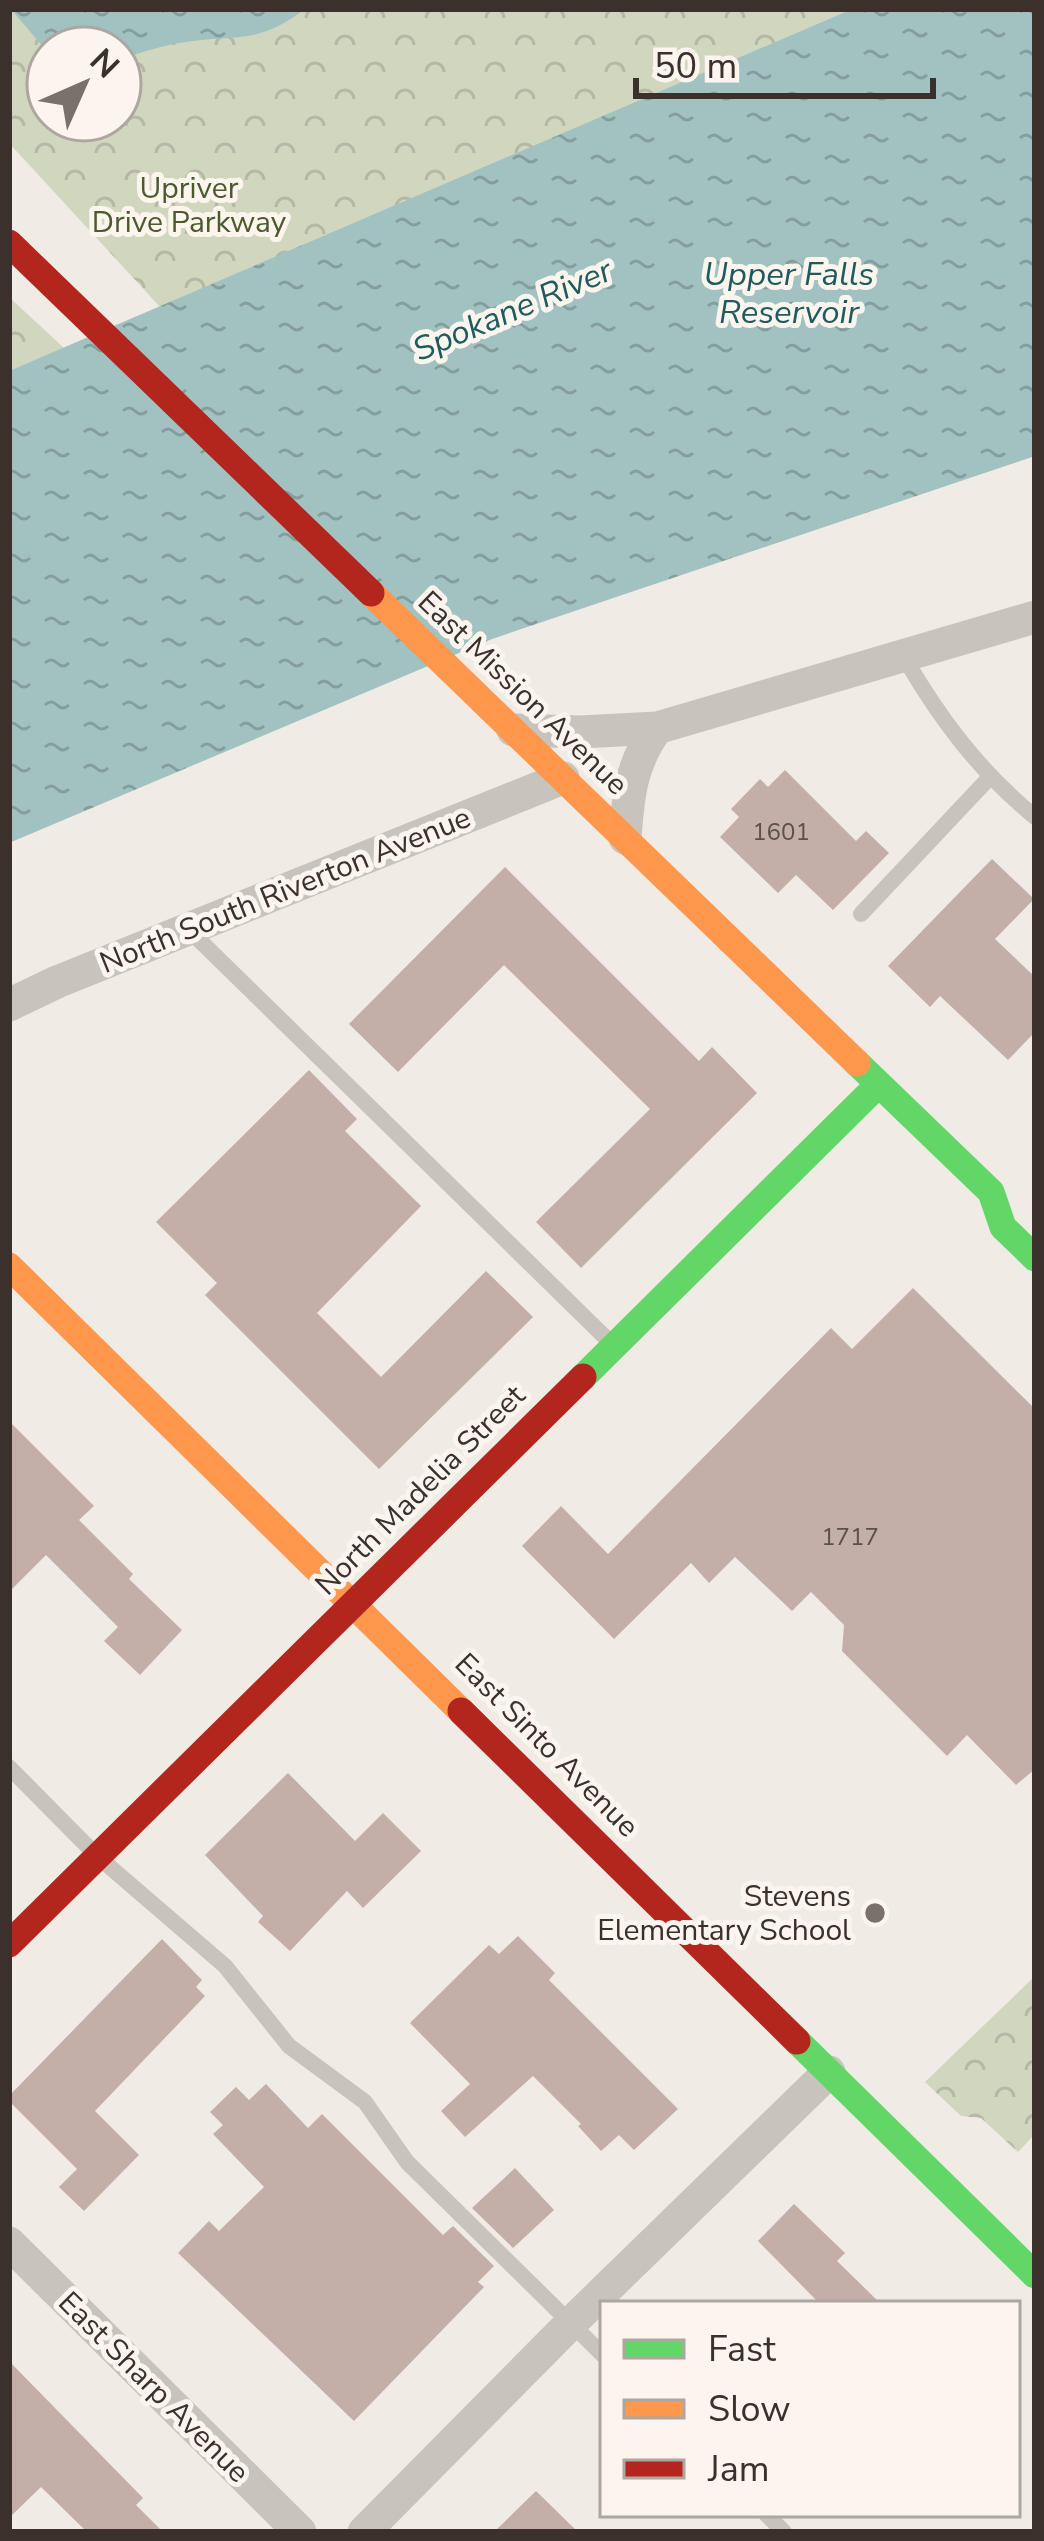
<svg xmlns="http://www.w3.org/2000/svg" width="1044" height="2541" viewBox="0 0 1044 2541" font-family="'Nunito Sans',sans-serif">
<style>
.forest{fill:url(#forest-crowns);fill-rule:evenodd}
.water{fill:url(#water-ripples)}
.building{fill:#c3afa7}
.lines{fill:none;stroke-linecap:round;stroke-linejoin:round}
.lane{stroke:#c9c3be;stroke-width:16}
.street{stroke:#c9c3be;stroke-width:33}
.fast{stroke:#63d668;stroke-width:27}
.slow{stroke:#ff974d;stroke-width:27}
.jam{stroke:#b3261e;stroke-width:27}
.poi-dot{fill:#7a716c;stroke:#fbf5ee;stroke-width:4.5}
.labels{text-anchor:middle;stroke-width:10;stroke-linejoin:round;paint-order:stroke}
.number-label{font-size:24px;fill:#5d504a}
.park-label{font-size:30px;fill:#4a5a2e;stroke:#fbf5ee}
.street-label{font-size:30px;fill:#3b302b;stroke:#fbf5ee}
.poi-label{font-size:30px;fill:#3b302b;stroke:#fbf5ee;text-anchor:end}
.water-label{font-size:33px;font-style:italic;fill:#1f5a5e;stroke:#fbf5ee}
</style>
<defs>
<pattern id="forest-crowns" width="20" height="18" patternUnits="userSpaceOnUse" patternTransform="scale(3)"><rect width="20" height="18" fill="#d1d6bf"/><path d="M2 6a3 3 0 1 1 6 0M12 15a3 3 0 1 1 6 0" fill="none" stroke="#b4b8a4"/></pattern>
<pattern id="water-ripples" width="26" height="14" patternUnits="userSpaceOnUse" patternTransform="scale(3)"><rect width="26" height="14" fill="#a1c2c1"/><path d="M2 4q2-2 4 0t4 0M15 11q2-2 4 0t4 0" fill="none" stroke="#849e9d"/></pattern>
</defs>
<rect width="100%" height="100%" fill="#f0ebe5"/>
<path class="forest" d="M9,9H852L161,308L9,143ZM48,48H120V120H48Z
M9,297L64,348L9,371Z
M1035,1976V2134L1018,2152L981,2118L961,2116L925,2082Z"/>
<path class="water" d="M11,9H305C257,45 239,34 186,42C163,45 142,52 120,60V48H48V53Z
M852,9H1035V456L492,639L9,843V371Z"/>
<path class="building" d="M785,770L856,841L866,831L889,853L833,910L796,875L778,893L720,837L739,817L731,809L760,779L768,787Z
M992,859L1034,899L995,939L1035,977V1032L1008,1060L940,996L930,1007L888,966Z
M505,867L699,1061L712,1047L757,1093L581,1268L536,1222L650,1109L504,965L398,1072L349,1024Z
M309,1070L357,1119L345,1131L421,1206L317,1313L381,1377L486,1271L533,1317L379,1469L205,1295L217,1283L156,1222Z
M913,1288L1035,1409V1769L1016,1785L967,1735L947,1756L842,1651L844,1625L811,1592L792,1611L735,1557L709,1583L691,1563L614,1639L522,1546L561,1506L608,1554L831,1328L852,1349Z
M9,1421L94,1506L79,1520L133,1574L129,1579L182,1630L140,1675L104,1641L118,1627L46,1555L9,1592Z
M288,1773L355,1841L383,1813L421,1851L363,1908L347,1891L290,1951L258,1922L263,1916L205,1855Z
M518,1936L555,1973L549,1980L678,2109L634,2150L619,2135L601,2151L578,2126L581,2124L533,2076L465,2137L441,2111L470,2084L410,2023L489,1945L499,1954Z
M162,1939L202,1980L196,1987L205,1996L95,2111L139,2155L84,2211L59,2187L77,2169L9,2101V2096Z
M266,2084L308,2128L322,2114L443,2235L453,2226L494,2266L478,2282L484,2287L354,2421L178,2253L209,2221L219,2231L264,2187L213,2134L223,2125L210,2112L236,2087L249,2100Z
M515,2168L554,2210L513,2248L472,2208Z
M794,2204L845,2253L837,2261L881,2304H820L758,2241Z
M9,2361L143,2498L136,2505L163,2532H87L41,2487L9,2518Z
M536,2491L578,2532H494Z"/>
<g class="lines">
<path class="lane" d="M904,657C940,719 979,771 1035,817
M861,914L990,777
M189,930L612,1344
M9,1767L96,1855L225,1966L289,2046L365,2102L407,2162L603,2355
M766,2514L784,2532"/>
<path class="street" d="M513,730L581,732L657,728L1035,617
M625,838C628,796 631,763 657,728
M9,1005L57,982L563,778
M9,2243L300,2532
M364,2532L570,2324L829,2072"/>
<path class="fast" d="M857,1063L991,1192L1003,1227L1035,1258
M583,1377L879,1084
M797,2041L1035,2275"/>
<path class="slow" d="M371,593L857,1063
M9,1266L461,1711"/>
<path class="jam" d="M9,243L371,593
M461,1711L797,2041
M9,1944L583,1377"/>
</g>
<circle class="poi-dot" cx="875" cy="1913" r="12"/>
<g class="labels">
<g class="number-label">
<text x="781" y="840">1601</text>
<text x="850" y="1545">1717</text>
</g>
<g class="park-label">
<text x="189" y="198">Upriver<tspan x="189" dy="34">Drive Parkway</tspan></text>
</g>
<g class="street-label">
<text transform="translate(523 693) rotate(44)" y="10">East Mission Avenue</text>
<text transform="translate(285 890) rotate(-22)" y="10">North South Riverton Avenue</text>
<text transform="translate(420 1490) rotate(-45)" y="10">North Madelia Street</text>
<text transform="translate(547 1745) rotate(45)" y="10">East Sinto Avenue</text>
<text transform="translate(154 2387) rotate(45)" y="10">East Sharp Avenue</text>
</g>
<g class="poi-label">
<text x="851" y="1906">Stevens<tspan x="851" dy="34">Elementary School</tspan></text>
</g>
<g class="water-label">
<text x="789" y="285">Upper Falls<tspan x="789" dy="38">Reservoir</tspan></text>
<text transform="translate(512 309) rotate(-23)" y="12">Spokane River</text>
</g>
</g>
<rect width="1044" height="2541" fill="none" stroke="#3b302b" stroke-width="24"/>
<rect x="600" y="2301" width="420" height="216" fill="#fbf5ee" stroke="#aea6a0" stroke-width="3"/>
<rect x="624" y="2340" width="60" height="18" fill="#63d668" stroke="#aea6a0" stroke-width="3"/>
<text x="708" y="2361" font-size="36" fill="#3b302b">Fast</text>
<rect x="624" y="2400" width="60" height="18" fill="#ff974d" stroke="#aea6a0" stroke-width="3"/>
<text x="708" y="2421" font-size="36" fill="#3b302b">Slow</text>
<rect x="624" y="2460" width="60" height="18" fill="#b3261e" stroke="#aea6a0" stroke-width="3"/>
<text x="708" y="2481" font-size="36" fill="#3b302b">Jam</text>
<g transform="translate(84 84) rotate(45)"><circle r="57" fill="#fbf5ee" stroke="#aea6a0" stroke-width="3"/>
<path d="M0-9L21 45L0 30L-21 45Z" fill="#7a716c"/>
<text y="-18" font-size="33" font-weight="bold" text-anchor="middle" fill="#3b302b">N</text>
</g>
<path d="M636 78v18h297v-18" fill="none" stroke="#3b302b" stroke-width="6"/>
<text x="654" y="78" font-size="36" fill="#3b302b" stroke="#fbf5ee" stroke-width="9" paint-order="stroke">50 m</text>
</svg>
